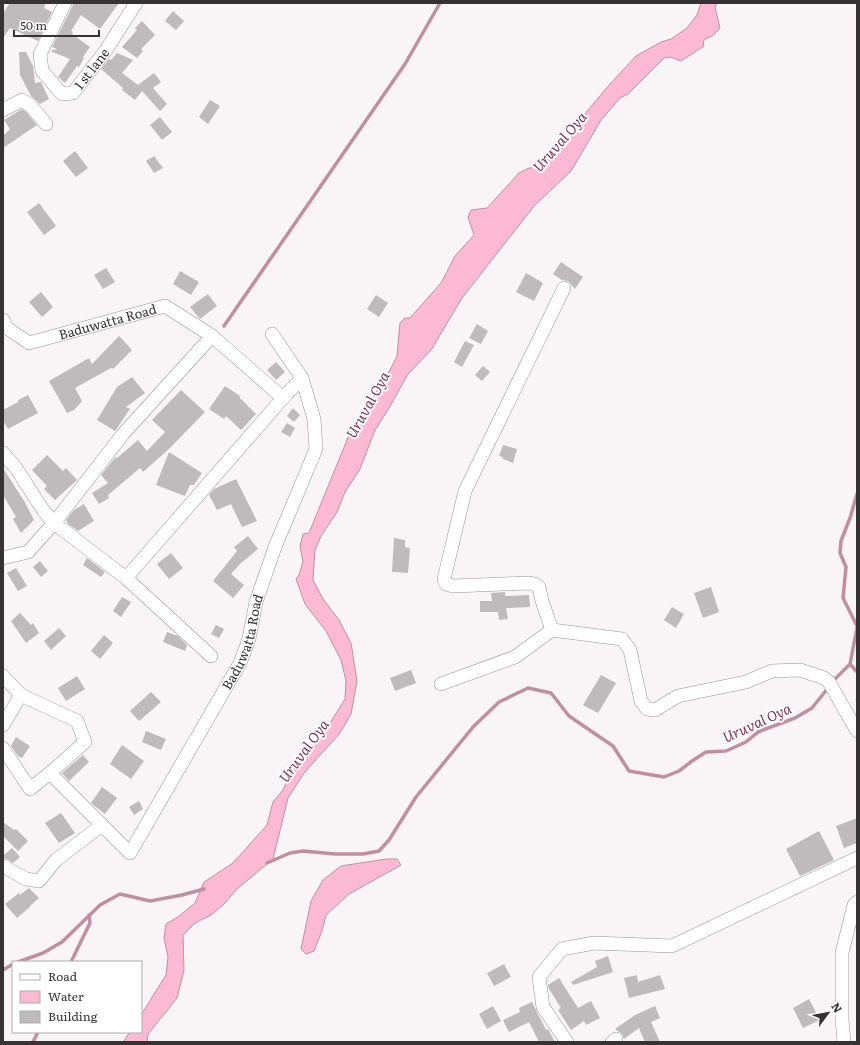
<svg xmlns="http://www.w3.org/2000/svg" width="860" height="1045" viewBox="0 0 860 1045" font-family="Literata,serif">
<style>
.water{fill:#fcb9d2;stroke:#c090a2}
.lines{fill:none;stroke-linecap:round;stroke-linejoin:round}
.stream{stroke:#c090a2;stroke-width:3.5}
.building{fill:#bfbabc}
.minor-casing{stroke:#999496;stroke-width:14}
.minor{stroke:#fff;stroke-width:13}
.labels{text-anchor:middle;stroke-width:4;stroke-linejoin:round;paint-order:stroke}
.street-label{font-size:13px;fill:#343233;stroke:#fff}
.water-label{font-size:14px;font-style:italic;fill:#7d3052;stroke:#fff}
</style>
<rect width="100%" height="100%" fill="#f9f4f5"/>
<path class="water" d="M701,3H717L715,7L720,28L712,36L705,39L703,42L704,46L681,61L670,57L664,58L628,94L620,98L601,120L571,171L534,206L462,298L431,350L408,374L389,408L375,430L360,469L345,492L337,512L321,536L315,550L313,580L323,599L339,620L351,643L357,681L351,714L340,733L304,773L288,798L273,859L237,889L224,904L211,915L195,923L183,935L184,970L177,998L148,1034L147,1042H123L130,1032H141V1015L166,975L168,957L164,938L166,924L178,917L195,903L204,882L233,863L267,825L273,802L283,790L294,766L330,723L345,699L346,681L341,660L326,631L305,604L296,579L299,575L303,562L300,546L303,534L309,533L349,435L390,370L397,356L400,323L405,318H410L441,283L455,256L474,235L468,217L471,210L487,208L519,173L529,168L539,167L577,132L578,122L610,84L636,56L661,42L671,39L687,28L697,15Z
M386,859H397L401,865L349,894L326,915L322,931L314,951L306,954L301,949L311,901L323,880L341,866Z"/>
<g class="lines">
<path class="stream" d="M224,326L405,64L440,3
M857,494L850,518L841,541L840,553L846,567L843,598L857,626
M850,664L857,628
M832,682L850,664L857,672
M267,863L290,853L303,851L335,854H363L379,851L389,840L416,797L473,727L499,702L528,688L551,693L569,716L613,746L629,771L664,777L679,771L692,761L706,752L726,751L746,742L758,732L795,718L812,708L828,688
M18,962L43,953L62,942L100,905L120,894L150,901L182,895L204,889
M71,962L90,923L89,915
M3,970L13,964
M33,1042L38,1032"/>
</g>
<path class="building" d="M10,3H46L44,8L52,12L38,41L10,28L3,38V13Z
M74,3H119L100,29L81,15L71,31L73,32L72,34L90,47L83,57L84,58L79,67L77,66L65,83L58,77L70,59L50,51L57,49L52,47Z
M173,11L184,21L176,30L165,21Z
M142,21L155,35L141,49L143,51L137,58L122,47L137,30L135,28Z
M19,52H26L33,66L35,83L41,82L49,99L40,104L31,96L20,75Z
M117,53L133,60L122,73L138,85L154,73L161,82L153,88L167,104L160,111L142,91L135,100L122,90L123,88L101,69L109,59L111,60Z
M210,100L220,106L208,124L199,117Z
M22,109L26,112L37,125L3,148V136L10,129L4,120Z
M160,117L172,132L162,140L150,125Z
M75,151L88,168L76,177L63,161Z
M154,156L163,168L154,173L146,161Z
M39,203L56,226L44,235L27,212Z
M561,262L583,277L575,289L568,281L562,280L553,274Z
M106,268L115,282L103,289L94,275Z
M180,271L199,282L191,295L173,284Z
M526,273L543,283L534,301L516,292Z
M41,292L53,307L42,317L29,302Z
M208,294L217,306L200,319L190,307Z
M376,295L388,303L379,317L367,309Z
M477,324L488,331L481,344L469,338Z
M119,336L132,350L113,369L111,368L75,388L82,401L74,410L67,413L49,381L89,358L92,364Z
M465,341L474,345L462,367L454,362Z
M276,362L285,372L276,380L267,370Z
M483,366L490,372L482,381L475,375Z
M132,377L145,393L126,407L130,409L115,431L97,420L117,387Z
M225,386L240,396L239,397L256,414L241,430L226,416L224,419L209,409Z
M181,390L205,412L169,449L143,472L140,468L108,495L109,498L99,504L92,493L108,483L101,475L114,459L116,457L117,458L138,440L147,451L165,432L152,420Z
M28,395L38,413L8,429L3,420V410L18,402V400Z
M293,408L300,415L294,422L287,416Z
M287,423L295,428L290,437L281,432Z
M503,445L517,449L513,463L503,459V457L499,456Z
M169,452L202,473L194,485H190L185,496L156,485Z
M47,455L63,471L66,468L77,480L55,500L44,489L47,486L32,470Z
M3,468L26,504L34,520L21,533L13,519L16,517L3,495Z
M236,479L257,521L242,527L231,504L217,510L209,495L214,489Z
M84,504L94,521L78,531L68,524L66,520L74,510Z
M248,536L258,549L240,564L231,574L244,585L233,598L213,581L237,551L234,547Z
M394,538L405,540V547L410,548L408,573L392,572Z
M171,553L183,568L169,579L157,564Z
M87,558L105,572L101,577L83,565Z
M40,561L48,571L41,577L33,567Z
M16,568L27,586L18,591L7,573Z
M711,587L719,612L703,618L694,593Z
M505,592V596L529,595L530,607L506,608L508,619L499,620L498,612H480V601H492L491,593Z
M122,597L131,602L121,617L113,611Z
M672,607L684,614L676,628L664,620Z
M20,613L31,625L33,623L39,633L26,643L11,621Z
M216,625L224,629L219,638L211,634Z
M59,628L66,636L51,650L44,641Z
M167,632L178,636L187,645L185,651L163,642Z
M104,635L113,643L100,659L91,651Z
M411,670L416,683L395,691L390,678Z
M601,675L616,683L598,713L583,705Z
M77,676L85,689L66,701L58,688Z
M151,692L161,702L139,721L130,711Z
M146,731L166,739L161,750L142,742Z
M16,737L30,746L22,758L18,756L11,746Z
M122,745L144,761L131,779L110,764Z
M83,755L89,762L69,781L62,773Z
M102,787L117,798L105,814L91,803Z
M139,801L143,809L134,815L129,807Z
M61,813L75,833L59,843L45,823Z
M857,818V843L844,848L836,826Z
M3,822L14,830L16,829L28,841L18,851L3,836Z
M819,831L834,860L800,876L786,849Z
M12,848L20,857L13,863L3,857V856Z
M29,888L39,898L30,906V907L17,918L5,904L19,893L20,895Z
M608,956L613,972L573,985L571,982L597,967L595,961Z
M504,964L511,977L494,986L487,973Z
M637,975L638,982L660,975L665,989L629,998L624,978Z
M559,978L578,1008L591,1001L600,1018L586,1025L584,1021L571,1030L558,1010L561,1008L549,989L548,985Z
M809,999L820,1020L803,1028L793,1008Z
M532,1002L546,1030L548,1029L555,1042H539L529,1022L509,1032L503,1020L520,1012L519,1008Z
M493,1006L501,1021L487,1029L479,1014Z
M655,1006L660,1018L651,1022L660,1042H645L639,1028L624,1039L622,1034L615,1029L635,1015Z"/>
<g class="lines">
<defs>
<g id="minor">
<path id="s1" d="M65,3L40,54L42,71L62,94L73,93L106,50L136,3"/>
<path d="M3,110L22,100L31,106L46,124"/>
<path id="s2" d="M3,320L7,328L29,343L165,306L212,336L283,398L302,378"/>
<path d="M3,453L16,468L43,510L54,523L126,578"/>
<path d="M3,558L28,552L54,523L123,434L212,336"/>
<path d="M552,630L542,601L539,587L535,584L530,583L453,586L446,584L444,579L465,491L564,288"/>
<path d="M211,656L126,578L283,398"/>
<path d="M3,676L21,695L3,725"/>
<path d="M441,684L515,657L552,630L622,639L630,650L641,701L647,709L655,710L678,696L746,682L772,671L800,670L824,678L829,682L857,731"/>
<path d="M3,748L30,789L50,773"/>
<path id="s3" d="M102,825L130,853L240,663L249,639L256,602L275,547L316,449L314,419L302,378L272,334"/>
<path d="M3,866L26,879L39,881L56,860L102,825L50,773L85,742L77,721L21,695"/>
<path d="M567,1042L543,1007L539,977L562,949L594,943L672,946L857,858"/>
<path d="M612,1042L616,1039"/>
<path d="M844,1042L842,1019V953L854,905L857,902"/>
</g>
</defs>
<use href="#minor" class="minor-casing"/>
<use href="#minor" class="minor"/>
</g>
<g class="labels">
<g class="street-label">
<text dy="5" stroke="none"><textPath href="#s1" startOffset="146">1 st lane</textPath></text>
<text dy="5" stroke="none"><textPath href="#s2" startOffset="117">Baduwatta Road</textPath></text>
<text dy="5" stroke="none"><textPath href="#s3" startOffset="280">Baduwatta Road</textPath></text>
</g>
<g class="water-label">
<text transform="translate(560 142) rotate(-49)" y="5">Uruval Oya</text>
<text transform="translate(368 405) rotate(-61)" y="5">Uruval Oya</text>
<text transform="translate(757 723) rotate(-25)" y="5">Uruval Oya</text>
<text transform="translate(304 751) rotate(-54)" y="5">Uruval Oya</text>
</g>
</g>
<rect width="860" height="1045" fill="none" stroke="#343233" stroke-width="8"/>
<rect x="12" y="961" width="130" height="72" fill="#ffffff" stroke="#aeadad"/>
<rect x="20" y="974" width="20" height="6" fill="#ffffff" stroke="#aeadad"/>
<text x="48" y="981" font-size="12" fill="#343233">Road</text>
<rect x="20" y="991" width="20" height="12" fill="#fcb9d2" stroke="#aeadad"/>
<text x="48" y="1001" font-size="12" fill="#343233">Water</text>
<rect x="20" y="1011" width="20" height="12" fill="#bfbabc" stroke="#aeadad"/>
<text x="48" y="1021" font-size="12" fill="#343233">Building</text>
<g transform="translate(828 1013) rotate(58)" stroke="#ffffff" stroke-width="3" paint-order="stroke">
<path d="M0-3L7 15L0 10L-7 15Z" fill="#343233"/>
<text y="-6" font-size="11" font-weight="bold" text-anchor="middle" fill="#343233">N</text>
</g>
<path d="M14 30v6h85v-6" fill="none" stroke="#343233" stroke-width="2"/>
<text x="20" y="30" font-size="12" fill="#343233" stroke="#ffffff" stroke-width="3" paint-order="stroke">50 m</text>
</svg>
